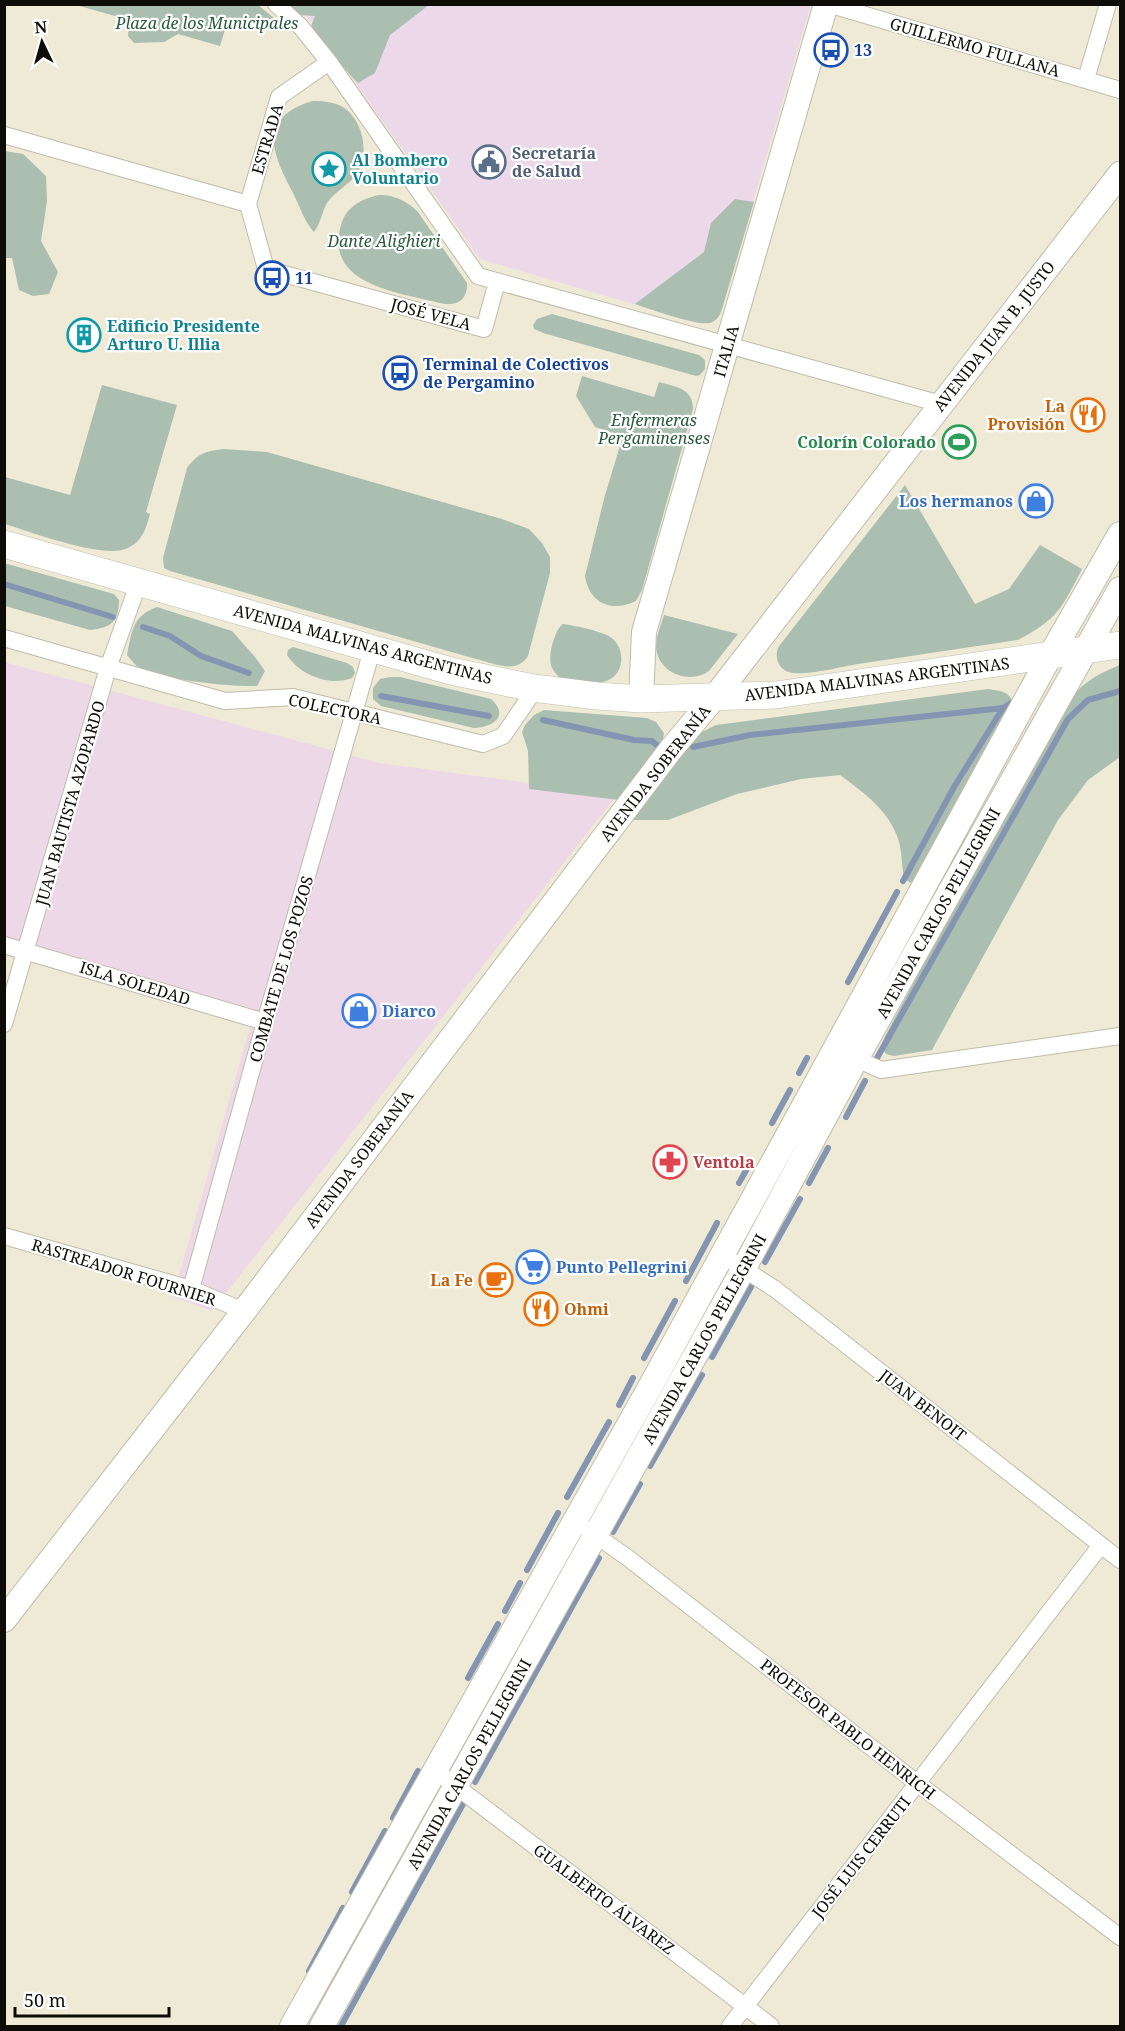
<svg xmlns="http://www.w3.org/2000/svg" width="1125" height="2031" viewBox="0 0 1125 2031" font-family="'Noto Serif',serif">
<style>
.industrial{fill:#edd8e7}
.medical{fill:#ebd9ea}
.green{fill:#abbfb1}
.lines{fill:none;stroke-linecap:round;stroke-linejoin:round}
.stream{stroke:#8495b1;stroke-width:6}
.street-casing{stroke:#c1bca9;stroke-width:18}
.secondary-casing{stroke:#c1bca9;stroke-width:26}
.primary-casing{stroke:#c1bca9;stroke-width:28}
.street{stroke:#fff;stroke-width:16}
.secondary{stroke:#fff;stroke-width:24}
.primary{stroke:#fff;stroke-width:27}
.labels{text-anchor:middle;stroke-width:4.5;stroke-linejoin:round;paint-order:stroke}
.park-label{font-size:16px;font-style:italic;fill:#26593a;stroke:#fff}
.street-label{font-size:16px;fill:#0e0c06;stroke:#fff}
.transit-label{font-size:16px;font-weight:bold;fill:#164399;stroke:#fff;text-anchor:start}
.service-label{font-size:16px;font-weight:bold;fill:#4e5e75;stroke:#fff;text-anchor:start}
.culture-label{font-size:16px;font-weight:bold;fill:#0d838f;stroke:#fff;text-anchor:start}
.food-label{font-size:16px;font-weight:bold;fill:#c56008;stroke:#fff;text-anchor:end}
.leisure-label{font-size:16px;font-weight:bold;fill:#27864d;stroke:#fff;text-anchor:end}
.shop-label{font-size:16px;font-weight:bold;fill:#366cbe;stroke:#fff;text-anchor:start}
.health-label{font-size:16px;font-weight:bold;fill:#be3a42;stroke:#fff;text-anchor:start}
</style>
<rect width="100%" height="100%" fill="#efead6"/>
<path class="industrial" d="M4,662L379,763L617,795L212,1311L173,1297L250,1027L5,955Z"/>
<path class="medical" d="M293,5H811L719,316L710,323H698L480,259L314,24Z"/>
<path class="green" d="M76,5H258L279,22L277,31L229,17L220,46L178,34L164,42L134,43L128,36L129,20Z
M286,5H429L390,35L375,73L358,83C340,65 327,46 310,29L315,16L299,15Z
M312,101C324,101 338,102 347,110C364,125 369,154 357,174C349,185 335,191 327,203C322,212 320,225 314,232C305,223 300,207 294,195C273,155 255,119 312,101Z
M5,151L23,154L46,176L47,201L41,241L58,272L49,294L33,296L19,290L12,258H5Z
M379,195C395,195 407,201 418,212L467,283C468,301 456,307 440,303C401,293 323,285 341,225C346,207 361,199 379,195Z
M735,199L754,202L722,309C720,315 717,321 710,323C697,326 650,309 635,304L704,252L711,223Z
M552,314L699,355L705,360V369L700,375L696,376L543,333L534,329L533,325L537,319Z
M582,376L654,397L659,382C676,387 693,388 693,409L642,590L636,601C611,613 589,603 585,576L605,495L623,436L595,427L576,396Z
M102,385L177,405L146,512L150,514C146,528 143,541 128,548C105,560 31,532 5,524V477L70,495Z
M224,449L267,452L502,519L529,529L542,543L550,557V573L528,656C516,675 494,663 476,659L170,571L164,568L163,558L187,468C198,453 206,451 224,449Z
M905,485L975,604L1009,589L1040,545L1082,569C1061,609 1059,618 1018,640C964,648 911,656 858,664C841,667 808,675 793,673C779,672 773,657 779,646Z
M4,563L114,594L119,600C119,622 111,628 90,630L5,606Z
M157,607L232,631L255,657L265,671L257,686C230,687 164,680 140,668C135,666 131,659 127,655C132,631 132,616 157,607Z
M664,615L738,634L709,671C689,685 658,673 656,647C656,636 661,625 664,615Z
M563,624C577,626 596,630 609,636C626,646 626,675 606,681C591,685 574,680 559,677C556,674 552,669 551,665C548,655 555,629 563,624Z
M293,647L347,663L353,667L355,673L352,678C331,687 299,675 287,655L288,650Z
M1120,665V757L1088,780L1058,820L932,1050L894,1056L886,1054L881,1047L885,1036L1052,725C1074,692 1082,680 1120,665Z
M390,677H400L491,699C510,716 493,727 474,728L381,706L373,699V688L380,679Z
M988,689C1001,691 1010,691 1014,705L913,884L904,879C902,867 902,853 899,842C891,812 863,792 840,775L801,779L737,794L668,820H632L696,735L716,725Z
M544,710L647,718L656,722L664,733L662,747L619,800L529,789L528,751L522,732L525,725L534,715Z"/>
<g class="lines">
<path class="stream" d="M4,584L113,617
M143,627L170,636L201,656L249,673
M381,696L489,716
M543,720L634,740L652,741L658,746
M693,747L750,735L1003,708L1011,703
M903,881L954,787L1003,708
M848,982L897,892
M877,1058L1068,719L1088,700L1120,691
M799,1073L807,1058
M846,1117L865,1081
M772,1123L790,1090
M739,1183L748,1167
M809,1183L828,1148
M765,1262L800,1199
M686,1281L717,1223
M712,1357L751,1287
M644,1358L675,1301
M619,1405L633,1378
M650,1466L702,1375
M567,1497L609,1422
M613,1532L640,1484
M527,1570L558,1513
M505,1611L520,1583
M468,1678L498,1624
M475,1782L599,1558
M393,1818L418,1771
M352,1892L385,1831
M309,1971L343,1908
M341,2026L463,1804"/>
<defs>
<path id="street" d="M276,4L300,26L329,62L478,276L941,404
M828,4L1120,90
M1086,79L1108,4
M4,135L248,204
M248,204L266,269L484,329L497,282
M248,204L279,97L329,62
M4,638L225,701L293,697L483,744L503,736L536,688
M4,945L265,1022
M4,1024L108,668L139,582
M848,1055L881,1070L1120,1036
M4,1236L191,1289L244,1311
M722,1255L775,1289L1120,1560
M191,1289L265,1022L372,650
M588,1530L628,1558L917,1783L1120,1937
M436,1771L771,2026
M730,2026L1101,1545"/>
<path id="secondary" d="M641,699L644,632L826,4
M4,1620L244,1311L672,748L714,698L1120,174
M292,2026L655,1378L1050,656L1120,534
M322,2026L744,1268L856,1059L1120,589"/>
<path id="primary" d="M4,544L451,671L533,688L597,696L641,699L776,695L1120,645"/>
</defs>
<use href="#street" class="street-casing"/>
<use href="#secondary" class="secondary-casing"/>
<use href="#primary" class="primary-casing"/>
<use href="#street" class="street"/>
<use href="#secondary" class="secondary"/>
<use href="#primary" class="primary"/>
</g>
<defs>
<symbol id="bus-ring" viewBox="-11 -11 22 22"><circle r="9.5" fill="#fff" stroke="#1a4fb4" stroke-width="1.5"/><path d="M-5-6H5V4H4V6H2V4H-2V6H-4V4H-5ZM-3.5-4V0h7V-4ZM-3.5 1.2v1.5H-2V1.2ZM2 1.2v1.5H3.5V1.2Z" fill="#1a4fb4"/></symbol>
<symbol id="civic-ring" viewBox="-11 -11 22 22"><circle r="9.5" fill="#fff" stroke="#5c6f8a" stroke-width="1.5"/><path d="M-.6-6.5H3V-4.5H.6V-3L4-1V1h2V6H-6V1h2V-1L-.6-3ZM-1.2 2.5V6h2.4V2.5Z" fill="#5c6f8a"/></symbol>
<symbol id="sight-ring" viewBox="-11 -11 22 22"><circle r="9.5" fill="#fff" stroke="#0f9aa8" stroke-width="1.5"/><path d="M0-6L1.8-2.2L6-1.7L2.9 1.2L3.7 5.4L0 3.3L-3.7 5.4L-2.9 1.2L-6-1.7L-1.8-2.2Z" fill="#0f9aa8"/></symbol>
<symbol id="building-ring" viewBox="-11 -11 22 22"><circle r="9.5" fill="#fff" stroke="#0f9aa8" stroke-width="1.5"/><path d="M-4-6H4V6H1V3H-1V6H-4ZM-2.5-4.3h1.7v1.8h-1.7ZM.8-4.3h1.7v1.8H.8ZM-2.5-1h1.7V.8h-1.7ZM.8-1h1.7V.8H.8Z" fill="#0f9aa8"/></symbol>
<symbol id="restaurant-ring" viewBox="-11 -11 22 22"><circle r="9.5" fill="#fff" stroke="#e8710a" stroke-width="1.5"/><path d="M-5-6h1v4h1v-4h1v4h1v-4h1v5L-1.5 .5V6h-2V.5L-5-1ZM5-6V6H3V1.5H1.5Q1.5-4 5-6Z" fill="#e8710a"/></symbol>
<symbol id="stadium-ring" viewBox="-11 -11 22 22"><circle r="9.5" fill="#fff" stroke="#2e9e5b" stroke-width="1.5"/><path d="M0-5a6.5 5 0 1 0 0 10a6.5 5 0 1 0 0-10ZM-3.5-1.8h7v3.6h-7Z" fill="#2e9e5b"/></symbol>
<symbol id="shop-ring" viewBox="-11 -11 22 22"><circle r="9.5" fill="#fff" stroke="#3f7fe0" stroke-width="1.5"/><path d="M-5-2.5h2.3a2.7 3.5 0 0 1 5.4 0H5L5.5 6h-11ZM-1.5-2.5h3a1.5 2.3 0 0 0-3 0Z" fill="#3f7fe0"/></symbol>
<symbol id="pharmacy-ring" viewBox="-11 -11 22 22"><circle r="9.5" fill="#fff" stroke="#e0444e" stroke-width="1.5"/><path d="M-2-6h4v4h4v4h-4v4h-4v-4h-4v-4h4Z" fill="#e0444e"/></symbol>
<symbol id="supermarket-ring" viewBox="-11 -11 22 22"><circle r="9.5" fill="#fff" stroke="#3f7fe0" stroke-width="1.5"/><path d="M-6-5.5h2.5l.6 2H6L4.5 2H-2.5L-4.4-4H-6ZM-1.5 3.2a1.3 1.3 0 1 0 .1 0ZM3 3.2a1.3 1.3 0 1 0 .1 0Z" fill="#3f7fe0"/></symbol>
<symbol id="cafe-ring" viewBox="-11 -11 22 22"><circle r="9.5" fill="#fff" stroke="#e8710a" stroke-width="1.5"/><path d="M-5.5-4.5H6V0H3Q3 3.5 0 3.5H-2.5Q-5.5 3.5-5.5 0ZM3-3.2v2h1.7v-2ZM-6 4.5H4V6H-6Z" fill="#e8710a"/></symbol>
</defs>
<g fill-rule="evenodd">
<use href="#bus-ring" x="812" y="31" width="38" height="38"/>
<use href="#civic-ring" x="470" y="143" width="38" height="38"/>
<use href="#sight-ring" x="310" y="150" width="38" height="38"/>
<use href="#bus-ring" x="253" y="259" width="38" height="38"/>
<use href="#building-ring" x="65" y="316" width="38" height="38"/>
<use href="#bus-ring" x="381" y="354" width="38" height="38"/>
<use href="#restaurant-ring" x="1069" y="396" width="38" height="38"/>
<use href="#stadium-ring" x="940" y="423" width="38" height="38"/>
<use href="#shop-ring" x="1017" y="482" width="38" height="38"/>
<use href="#shop-ring" x="340" y="992" width="38" height="38"/>
<use href="#pharmacy-ring" x="651" y="1143" width="38" height="38"/>
<use href="#supermarket-ring" x="514" y="1248" width="38" height="38"/>
<use href="#cafe-ring" x="477" y="1261" width="38" height="38"/>
<use href="#restaurant-ring" x="522" y="1290" width="38" height="38"/>
</g>
<g class="labels">
<g class="park-label">
<text x="207" y="29">Plaza de los Municipales</text>
<text x="384" y="247">Dante Alighieri</text>
<text x="654" y="426">Enfermeras<tspan x="654" dy="18">Pergaminenses</tspan></text>
</g>
<g class="street-label">
<text transform="translate(975 47) rotate(16)" y="6">GUILLERMO FULLANA</text>
<text transform="translate(267 139) rotate(-73)" y="6">ESTRADA</text>
<text transform="translate(431 314) rotate(15)" y="6">JOSÉ VELA</text>
<text transform="translate(994 336) rotate(-52)" y="6">AVENIDA JUAN B. JUSTO</text>
<text transform="translate(726 351) rotate(-74)" y="6">ITALIA</text>
<text transform="translate(363 644) rotate(15)" y="6">AVENIDA MALVINAS ARGENTINAS</text>
<text transform="translate(877 679) rotate(-7)" y="6">AVENIDA MALVINAS ARGENTINAS</text>
<text transform="translate(335 709) rotate(12)" y="6">COLECTORA</text>
<text transform="translate(655 773) rotate(-52)" y="6">AVENIDA SOBERANÍA</text>
<text transform="translate(70 803) rotate(-74)" y="6">JUAN BAUTISTA AZOPARDO</text>
<text transform="translate(938 913) rotate(-61)" y="6">AVENIDA CARLOS PELLEGRINI</text>
<text transform="translate(281 969) rotate(-74)" y="6">COMBATE DE LOS POZOS</text>
<text transform="translate(135 983) rotate(17)" y="6">ISLA SOLEDAD</text>
<text transform="translate(359 1159) rotate(-53)" y="6">AVENIDA SOBERANÍA</text>
<text transform="translate(124 1272) rotate(17)" y="6">RASTREADOR FOURNIER</text>
<text transform="translate(704 1339) rotate(-61)" y="6">AVENIDA CARLOS PELLEGRINI</text>
<text transform="translate(923 1405) rotate(38)" y="6">JUAN BENOIT</text>
<text transform="translate(848 1729) rotate(38)" y="6">PROFESOR PABLO HENRICH</text>
<text transform="translate(469 1764) rotate(-61)" y="6">AVENIDA CARLOS PELLEGRINI</text>
<text transform="translate(861 1857) rotate(-52)" y="6">JOSÉ LUIS CERRUTI</text>
<text transform="translate(604 1899) rotate(37)" y="6">GUALBERTO ÁLVAREZ</text>
</g>
<g class="transit-label">
<text x="854" y="56">13</text>
<text x="295" y="284">11</text>
<text x="423" y="370">Terminal de Colectivos<tspan x="423" dy="18">de Pergamino</tspan></text>
</g>
<g class="service-label">
<text x="512" y="159">Secretaría<tspan x="512" dy="18">de Salud</tspan></text>
</g>
<g class="culture-label">
<text x="352" y="166">Al Bombero<tspan x="352" dy="18">Voluntario</tspan></text>
<text x="107" y="332">Edificio Presidente<tspan x="107" dy="18">Arturo U. Illia</tspan></text>
</g>
<g class="food-label">
<text x="1065" y="412">La<tspan x="1065" dy="18">Provisión</tspan></text>
<text x="473" y="1286">La Fe</text>
<text x="564" y="1315" text-anchor="start">Ohmi</text>
</g>
<g class="leisure-label">
<text x="936" y="448">Colorín Colorado</text>
</g>
<g class="shop-label">
<text x="1013" y="507" text-anchor="end">Los hermanos</text>
<text x="382" y="1017">Diarco</text>
<text x="556" y="1273">Punto Pellegrini</text>
</g>
<g class="health-label">
<text x="693" y="1168">Ventola</text>
</g>
</g>
<rect width="1125" height="2031" fill="none" stroke="#0e0c06" stroke-width="12"/>
<g transform="translate(42 42) rotate(355)" stroke="#ffffff" stroke-width="4.5" paint-order="stroke">
<path d="M0-4.5L10 22L0 15L-10 22Z" fill="#0e0c06"/>
<text y="-9" font-size="16" font-weight="bold" text-anchor="middle" fill="#0e0c06">N</text>
</g>
<path d="M15 2007v9h154v-9" fill="none" stroke="#0e0c06" stroke-width="3"/>
<text x="24" y="2007" font-size="18" fill="#0e0c06" stroke="#ffffff" stroke-width="4.5" paint-order="stroke">50 m</text>
</svg>
